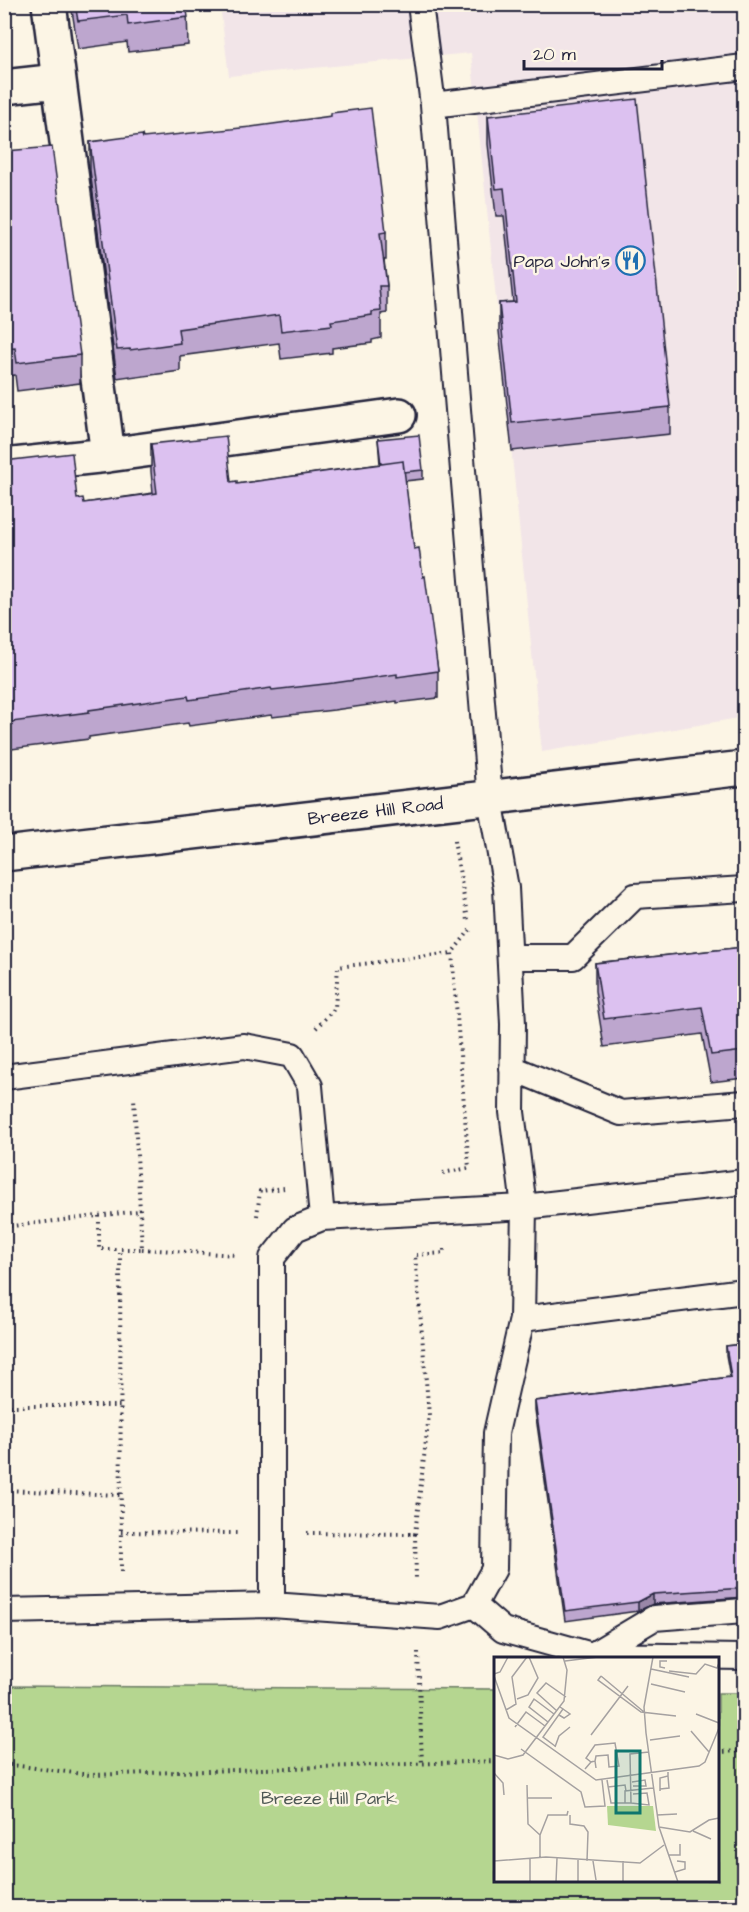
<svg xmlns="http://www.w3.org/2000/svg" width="749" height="1912" viewBox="0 0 749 1912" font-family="'Architects Daughter',sans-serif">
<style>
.built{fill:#f2e5e8}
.green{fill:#b5d690;stroke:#6c7c66;stroke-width:1.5}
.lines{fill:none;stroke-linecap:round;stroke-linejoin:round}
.service-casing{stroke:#22223b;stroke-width:28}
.minor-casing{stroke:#22223b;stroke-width:38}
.tertiary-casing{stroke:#22223b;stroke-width:38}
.path{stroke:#22223b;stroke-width:4;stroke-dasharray:1.5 4.5;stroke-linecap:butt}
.service{stroke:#fcf5e5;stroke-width:24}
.minor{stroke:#fcf5e5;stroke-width:33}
.tertiary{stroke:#fcf5e5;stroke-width:33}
.wall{fill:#bda6ce;stroke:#22223b;stroke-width:1.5}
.shaded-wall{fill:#9a87a8;stroke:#22223b;stroke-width:1.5}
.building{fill:#dcc1f0;stroke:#22223b;stroke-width:1.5}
.labels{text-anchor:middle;stroke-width:5;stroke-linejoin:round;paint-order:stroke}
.poi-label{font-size:18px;fill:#22223b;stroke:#fcf5e5;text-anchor:end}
.street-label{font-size:18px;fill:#22223b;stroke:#fcf5e5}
.park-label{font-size:18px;fill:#4e5854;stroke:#fcf5e5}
.inset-road{fill:none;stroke:#a5a1a1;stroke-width:1.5}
.view{fill:#0f766e;fill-opacity:0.15;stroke:#0f766e;stroke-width:3}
.inset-edge{fill:none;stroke:#22223b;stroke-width:3}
</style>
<rect width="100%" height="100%" fill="#fcf5e5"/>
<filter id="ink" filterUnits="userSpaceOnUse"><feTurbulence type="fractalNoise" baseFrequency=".0167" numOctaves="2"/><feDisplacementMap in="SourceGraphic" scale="12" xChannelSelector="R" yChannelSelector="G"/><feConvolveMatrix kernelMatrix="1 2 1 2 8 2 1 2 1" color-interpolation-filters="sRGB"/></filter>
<g filter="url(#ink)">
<path class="built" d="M220,5H744V717L542,752L471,53L229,76Z"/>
<path class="green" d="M5,1686L495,1689L496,1880H718V1693H744V1907H5Z"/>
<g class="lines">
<defs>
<path id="service" d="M420,4L433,105
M510,957H573L635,896L744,889
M512,1068L621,1113L744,1103
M4,1077L244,1046L292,1055L310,1086L322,1218
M522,1319L744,1291
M272,1605V1258L295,1229L322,1218L524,1207L744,1182
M474,1605L503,1630L592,1655L744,1657
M4,1611L272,1605L440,1617L474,1605L494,1569L496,1433L522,1319L524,1207L512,1112L513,1024L506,888L490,799L433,105L744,67
M592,1655L654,1618L744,1611"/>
<path id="minor" d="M4,87L58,81
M108,455L399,415
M4,466L108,455L49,4"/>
<g id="tertiary">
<path id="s1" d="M4,854L744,768"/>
</g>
</defs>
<use href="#service" class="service-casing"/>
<use href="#minor" class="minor-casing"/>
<use href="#tertiary" class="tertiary-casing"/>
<path class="path" d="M454,841L468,920
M316,1028L335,1008L338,967L452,953
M443,1173L469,1168L452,953L470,930
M99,1216V1249H120
M257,1216L260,1191L284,1188
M4,1227L139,1211
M142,1249L237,1255
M4,1406H120
M4,1490L120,1495
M121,1532L237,1533
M307,1533L415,1534L429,1415L415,1255L444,1253V1246
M415,1534L416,1579
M121,1572L120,1249H142L134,1098
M418,1652L422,1765
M718,1752L744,1751
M4,1764L90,1775L496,1761"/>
<use href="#service" class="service"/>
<use href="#minor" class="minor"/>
<use href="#tertiary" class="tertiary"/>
</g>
<path class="wall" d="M71,4H192V8L187,9L188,45L128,52L127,42L78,49Z
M488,116L670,407V434L512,451L499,331V303L513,302L504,216H496L488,144Z
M143,138L386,232V260H384L387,286V313L381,314V338L372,340V343L332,348V353L281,359L279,343L180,356V371L130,378V376L117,378L90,170V142Z
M6,151L80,355V383L17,391L15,375L4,376V155H6Z
M378,439L423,470V479L405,481L414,549L423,577L438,671V698L397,703V701L334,710L272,717L271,715L189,726L188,723L89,737V739L4,750V461L84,503L153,493L151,471V444L231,482L237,484L380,464Z
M744,947V1078L711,1082L702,1034L604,1047L595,991V963Z
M744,1344V1597L653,1604L638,1611L565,1621L535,1410V1401L730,1377L726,1355V1346Z"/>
<path class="shaded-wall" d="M653,1594V1604L638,1611V1602Z"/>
<path class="building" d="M75,4H186L188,17L128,25L127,15L78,21Z
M637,99L670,407L512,423L499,303L516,302L504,188L496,189L488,116Z
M371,108L386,232L380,233L387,286H379L381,311L372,312V315L331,321L332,325L281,331L279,315L178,329L180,343L130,350V349L117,350L90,142L142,135L143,138L251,127L331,116V113Z
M52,147L80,355L17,363L15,348L4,349V155H7L6,151Z
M419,435L423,470L404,472L403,461L381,464L378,439Z
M226,436L231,482L237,481V484L403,461L414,549L419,548L423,577L425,576L438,671L397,677V674L334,683L272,690L271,688L189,700L188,696L89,710V712L4,723V461L72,453L77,499L83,498L84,503L157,493L151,444Z
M744,947V1051L711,1055L702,1007L604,1019L595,963Z
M744,1344V1588L653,1594L638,1602L565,1611L535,1401L731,1377L726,1346Z"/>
</g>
<defs>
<symbol id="restaurant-ring" viewBox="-11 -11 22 22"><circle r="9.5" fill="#fcf5e5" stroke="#1f6fb2" stroke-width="1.5"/><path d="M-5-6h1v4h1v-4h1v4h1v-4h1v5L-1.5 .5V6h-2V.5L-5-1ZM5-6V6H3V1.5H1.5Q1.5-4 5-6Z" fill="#1f6fb2"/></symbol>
</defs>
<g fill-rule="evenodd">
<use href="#restaurant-ring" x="614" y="244" width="33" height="33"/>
</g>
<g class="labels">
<g class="poi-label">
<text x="610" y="267">Papa John's</text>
</g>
<g class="street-label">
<text dy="6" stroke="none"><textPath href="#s1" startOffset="374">Breeze Hill Road</textPath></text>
</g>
<g class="park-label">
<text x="329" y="1804">Breeze Hill Park</text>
</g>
</g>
<g transform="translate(494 1657)">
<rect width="225" height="225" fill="#fcf5e5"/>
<path d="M113,149H159L162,174L114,168Z" fill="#b5d690"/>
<path class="inset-road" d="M159,0L150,50L152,76L165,170L184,225M71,4L104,0M171,11L166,10V4H173M157,12L195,20M175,14L202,17L211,7L223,11L225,6M0,17L6,15L14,0M0,19L15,61L102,123L205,109L211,105L225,71M107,19L104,23L147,55L182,59M107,19L150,55M157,27L191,35M23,42L34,38L44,21L35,0M12,53L22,47L18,20L33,0M63,54L43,36L52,26L72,40M202,57L225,66M65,58L70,61L76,57L69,52M54,65L35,50L40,42L60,57M21,70L32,55L51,69M197,74L215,95M97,78L134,29M156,83L186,79M61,89L49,80L69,52L66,50M61,90L65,79L76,70M27,92L87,135L91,150L111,149L108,123M0,98L14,102L29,98L70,44L73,13L69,0M97,105L92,101L101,88L121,86L125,109L115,110L114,98L102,99L101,104M91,112L97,105L101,104L102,111M0,116L9,126L10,138M113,123L117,146H137L136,97L155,95M138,125L151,123L152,129H139M33,128L34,167L46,178V200M114,130L131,128L132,134M166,132L175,131L174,119M166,134V121L174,119V115M33,141H58M131,146V134L159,131M137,146L155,148L153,136L139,137M76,158V167L90,169L94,175L93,204M163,158L183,157M165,170L196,175L215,163L225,161M199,174L217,182M46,178L54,158H73L74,154M175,198H186V187M84,203V225M0,204L52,200L146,206L170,188M99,204L102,223M181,215L191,212V205L183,204M36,225V201M62,225L63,201M129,225V204"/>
<path class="view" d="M122,94H146V156H122Z"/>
<rect width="225" height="225" class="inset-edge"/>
</g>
<rect width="749" height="1912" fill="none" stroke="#fcf5e5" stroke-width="24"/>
<rect x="12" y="12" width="725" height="1888" fill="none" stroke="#22223b" stroke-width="2" filter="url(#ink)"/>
<path d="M524 60v9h138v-9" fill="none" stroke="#22223b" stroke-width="3"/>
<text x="533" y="60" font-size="18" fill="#22223b" stroke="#fcf5e5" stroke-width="4.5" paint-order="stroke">20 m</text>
</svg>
